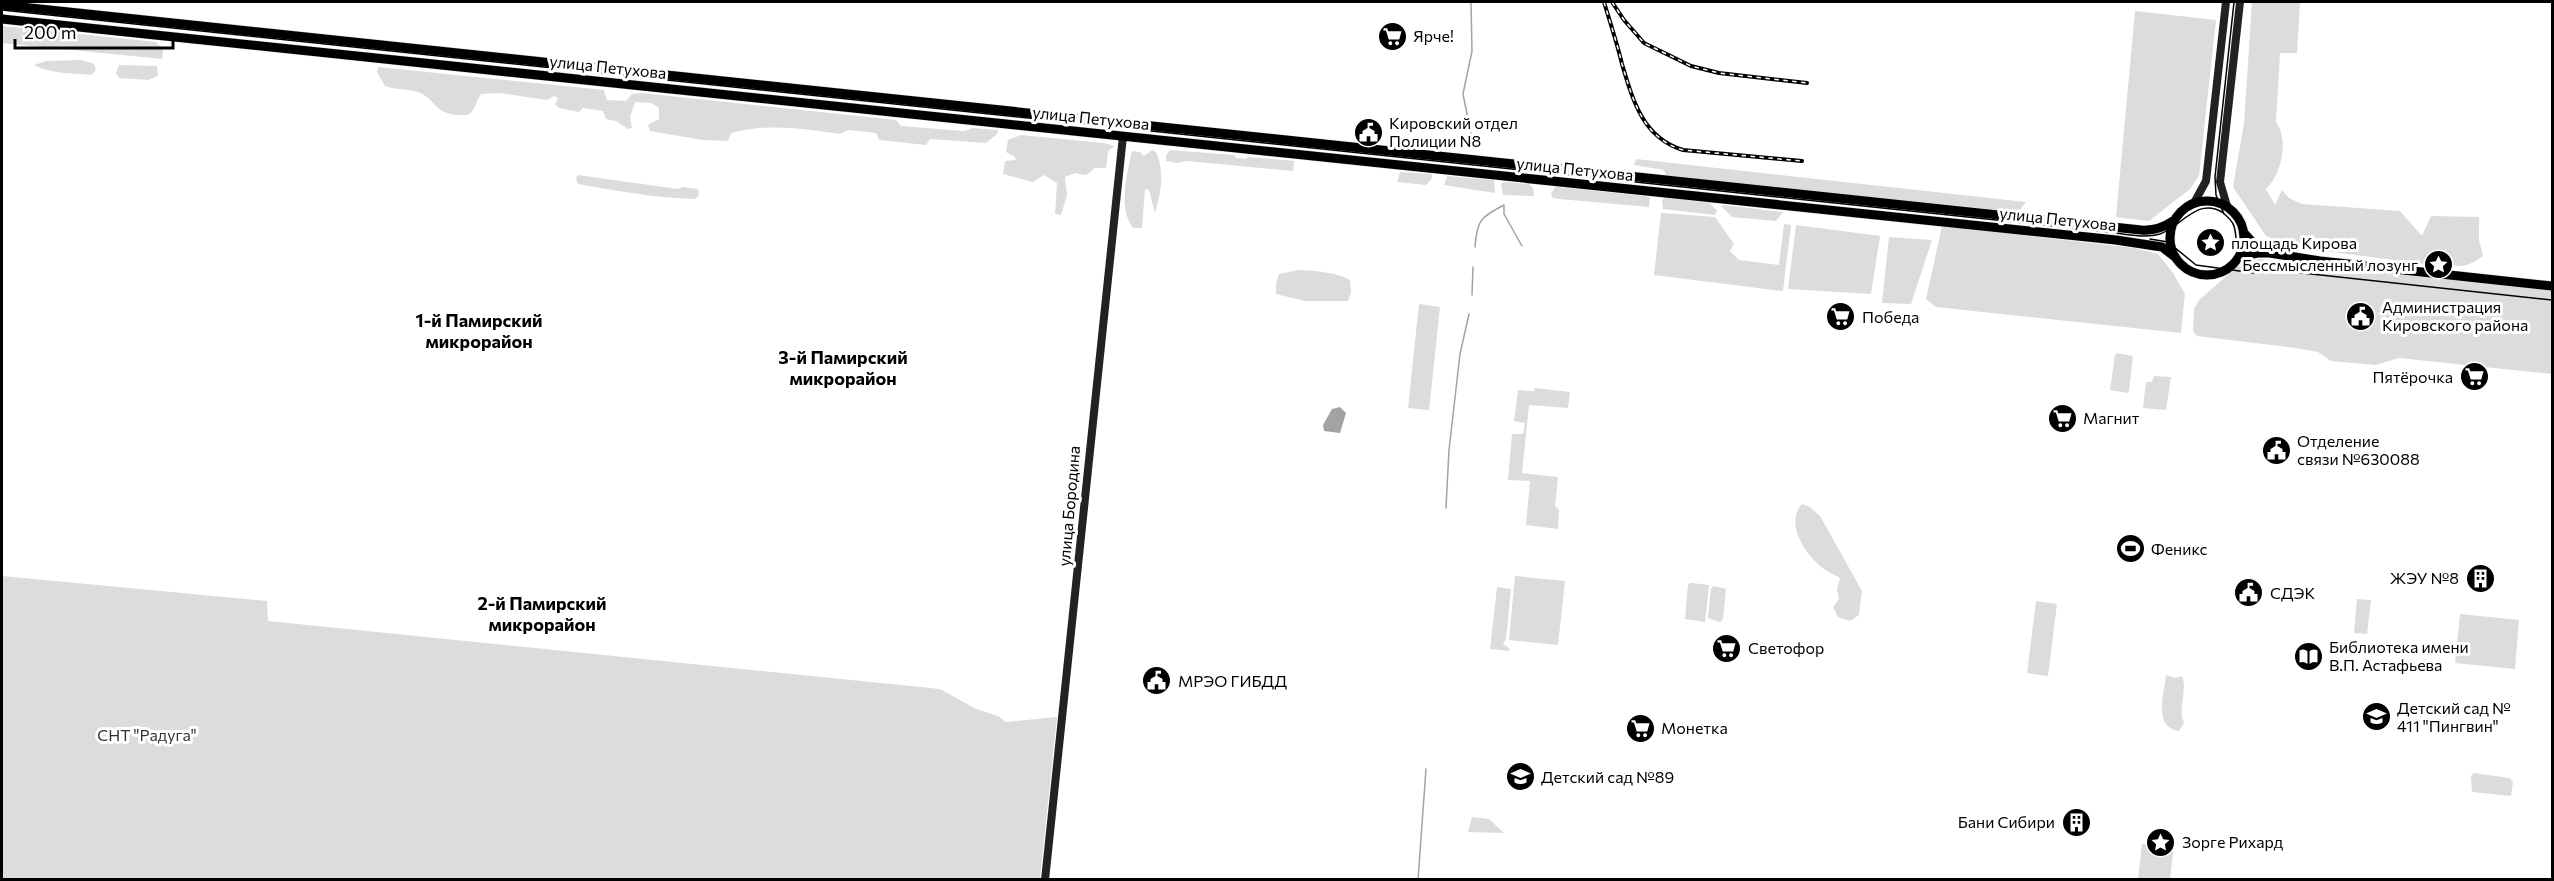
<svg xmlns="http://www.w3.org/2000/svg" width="2554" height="881" viewBox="0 0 2554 881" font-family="Commissioner,sans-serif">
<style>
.green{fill:#dcdcdc}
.water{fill:#a3a3a3}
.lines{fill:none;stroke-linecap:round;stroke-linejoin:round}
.stream{stroke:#a3a3a3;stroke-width:1.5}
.trunk-casing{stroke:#dbdbdb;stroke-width:10}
.secondary{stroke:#222;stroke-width:8}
.trunk{stroke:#000;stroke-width:9}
.tram{stroke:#000;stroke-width:1.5}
.rail-casing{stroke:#000;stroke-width:4}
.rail{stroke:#fff;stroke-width:1.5;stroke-dasharray:4.5;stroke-linecap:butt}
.labels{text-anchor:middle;stroke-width:6;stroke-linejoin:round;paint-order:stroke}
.poi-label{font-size:16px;fill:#000;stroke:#fff;text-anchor:start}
.street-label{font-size:16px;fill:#000;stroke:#fff}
.park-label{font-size:16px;fill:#333;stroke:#fff}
.neighbourhood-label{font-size:18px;font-weight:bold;fill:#000;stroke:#fff}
</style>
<rect width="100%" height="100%" fill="#fff"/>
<path class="green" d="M2252,2H2300L2297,53H2280L2276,122C2289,140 2282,174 2266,189L2275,205L2282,190L2289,198L2302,204L2400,211L2422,236L2431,216L2479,217V240L2483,256C2466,268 2459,269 2439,260L2425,264L2293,247L2266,236L2233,187L2244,123Z
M2135,11L2216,20L2199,176L2190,189L2149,221L2116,217Z
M2,26L156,42L163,49L162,59L2,43Z
M82,60L94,64L96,70L91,75C73,73 50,74 34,65L46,61Z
M119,65L157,66L158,76L148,80L119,78L116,73Z
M378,67L604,90L607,100L626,101L632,94L641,93L896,120L901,126L964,131L973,128L998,130L997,134L986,143L930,139L926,145L879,140L876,133L849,130L840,134C803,129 768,123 731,133L728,141L703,140L650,131L648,125L659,119V108L651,103L635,102L630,117L632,128L628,129L616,121L606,119L603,111L583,108L579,112L559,108L555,104L558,98L554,96L547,100L500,93L481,94C477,100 476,106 472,111C469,116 464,115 459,115C433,114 438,100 418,92C408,89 396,90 385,86L377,72Z
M1021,135L1103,143L1115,146L1108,151L1106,168H1094C1088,176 1084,176 1075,173L1065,177L1067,195L1061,215L1055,214L1057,183L1044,175L1033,182L1003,174L1005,161L1016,160L1014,156L1006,152L1008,140Z
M1152,150L1156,152C1165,173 1161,192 1155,213L1149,190L1145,189L1142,228H1133C1118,209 1127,173 1132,151L1140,152L1144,156Z
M1170,150L1234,155L1237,158L1246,159L1249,157L1294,161L1293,171L1186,161L1178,163L1166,161V155Z
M1636,159L2026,202L2018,212L1667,177L1664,170L1634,165Z
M1400,172L1432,174V178L1426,185L1397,182Z
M578,175L678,189L683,187L698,189L699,195L695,199C656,198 617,191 578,184L576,178Z
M1447,176L1494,180L1495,193L1444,185Z
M1505,182L1529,184L1533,188L1534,196L1503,195L1501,184Z
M1555,187L1645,196L1650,198L1649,207L1559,199L1553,198L1551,194Z
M1665,198L1710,203L1717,211L1715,215L1663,209L1662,200Z
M1723,205L1783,212L1776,221L1732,217L1721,206Z
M1661,213L1715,217L1734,244L1730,251L1739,260L1779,265L1784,224L1791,225L1783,291L1654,275Z
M1796,225L1880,236L1871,294L1788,289Z
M1942,226L2134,248L2158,254L2173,273L2185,294L2181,333L1936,307L1926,299Z
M1889,237L1932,240L1911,304L1882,303Z
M2259,259L2552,290V374L2399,358L2376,365L2331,361L2318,352L2296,348L2197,336L2193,331L2194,309L2199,300L2237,267Z
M1299,270C1316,271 1336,272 1350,280L1351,292L1348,301H1305L1276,294V283L1279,274Z
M1419,304L1440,307L1429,410L1408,408Z
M2117,353L2133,356L2129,391L2127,393L2110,390L2115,355Z
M2154,376L2171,377L2166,410L2143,408L2146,382H2152Z
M1535,388L1570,392L1568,408L1529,405L1522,473L1558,477L1555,506L1559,510L1558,529L1526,525L1530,481L1508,480L1512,434H1523L1525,423L1514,421L1518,390L1534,391Z
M1802,504L1810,507L1820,516L1862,591L1859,615L1850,621L1838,617L1833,607L1839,599L1837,589L1840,578C1834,574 1826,571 1820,566C1804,552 1785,523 1802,504Z
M2,576L267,601L268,621L940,689L976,709L998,716L1006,722L1057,717L1040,879H2Z
M1515,576L1565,581L1558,645L1509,640Z
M1692,583L1709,585L1705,622L1685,619L1688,584Z
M1714,586L1726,589L1723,619L1720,622L1708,618L1711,588Z
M1497,587L1511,589L1506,639L1503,644L1509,648V651L1490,649Z
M2357,599L2371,600L2367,634L2354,633Z
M2036,601L2057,604L2048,676L2027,673Z
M2460,614L2519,620L2515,669L2455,663Z
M2166,675L2175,678L2182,676C2188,692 2177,709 2184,723L2179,731C2153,727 2164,694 2166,675Z
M2474,773L2510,778L2513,782L2511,796L2472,792L2471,776Z
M1472,817L1489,819L1504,833L1468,832Z
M2142,844L2174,846L2170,879H2138Z"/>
<path class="water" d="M1340,407L1346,413L1340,433L1324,431L1323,425L1332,409Z"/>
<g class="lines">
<path class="stream" d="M1471,2L1472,51L1463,94L1471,134L1478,148
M1475,247C1477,220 1480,218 1504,205V214L1522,246
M1472,295L1473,267
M1446,508L1449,450L1460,354L1469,314
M1418,880L1426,769"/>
<defs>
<path id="trunk" d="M2,5L2141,230C2154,231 2163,228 2173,221
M2,19L2116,240L2162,247L2175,257
M2170 238a37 37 0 1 1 74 0a37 37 0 1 1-74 0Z
M2244,233L2255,245L2268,252
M2238,258L2258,253H2270L2320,261L2552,286"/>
</defs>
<use href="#trunk" class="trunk-casing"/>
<path class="secondary" d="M2194,203L2206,181L2226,2
M2227,206L2220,182L2240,2
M1045,880L1123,136"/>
<use href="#trunk" class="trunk"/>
<path class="tram" d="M2,10L2100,231C2118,233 2143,239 2160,234C2181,227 2197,197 2222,212C2227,216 2232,220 2234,226C2237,236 2236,248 2238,258L2255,268L2552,300
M2224,214L2216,195L2215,177L2234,2
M2150,239L2168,242L2196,265L2254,273"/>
<defs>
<path id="rail" d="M1604,2C1610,22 1617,43 1622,64C1633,101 1643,138 1683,150L1802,161
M1612,2L1624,20L1644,43L1691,66L1719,73L1807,83"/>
</defs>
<use href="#rail" class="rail-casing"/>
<use href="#rail" class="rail"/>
</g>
<defs>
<symbol id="supermarket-disc" viewBox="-11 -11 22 22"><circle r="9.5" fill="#000" stroke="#fff"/><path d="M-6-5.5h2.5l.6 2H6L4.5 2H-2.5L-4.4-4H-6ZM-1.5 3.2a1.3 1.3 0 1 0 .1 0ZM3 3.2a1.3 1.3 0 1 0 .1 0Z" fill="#fff"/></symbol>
<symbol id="civic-disc" viewBox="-11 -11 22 22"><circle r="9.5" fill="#000" stroke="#fff"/><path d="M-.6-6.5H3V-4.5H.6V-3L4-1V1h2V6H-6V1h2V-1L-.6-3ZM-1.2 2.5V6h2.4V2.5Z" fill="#fff"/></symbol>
<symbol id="sight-disc" viewBox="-11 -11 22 22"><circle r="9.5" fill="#000" stroke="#fff"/><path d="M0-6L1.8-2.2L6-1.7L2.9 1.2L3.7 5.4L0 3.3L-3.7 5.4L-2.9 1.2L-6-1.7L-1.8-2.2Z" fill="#fff"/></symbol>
<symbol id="stadium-disc" viewBox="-11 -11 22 22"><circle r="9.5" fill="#000" stroke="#fff"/><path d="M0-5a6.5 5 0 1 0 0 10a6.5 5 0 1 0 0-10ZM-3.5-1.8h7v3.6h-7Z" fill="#fff"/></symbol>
<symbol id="building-disc" viewBox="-11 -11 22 22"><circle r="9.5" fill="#000" stroke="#fff"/><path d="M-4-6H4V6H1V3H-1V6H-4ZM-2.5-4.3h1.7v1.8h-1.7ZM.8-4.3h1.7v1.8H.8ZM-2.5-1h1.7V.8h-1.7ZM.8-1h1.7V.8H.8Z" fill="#fff"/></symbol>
<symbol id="library-disc" viewBox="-11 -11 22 22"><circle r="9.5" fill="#000" stroke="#fff"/><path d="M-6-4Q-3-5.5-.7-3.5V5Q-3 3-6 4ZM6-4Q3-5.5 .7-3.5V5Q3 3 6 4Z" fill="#fff"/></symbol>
<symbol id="school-disc" viewBox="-11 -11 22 22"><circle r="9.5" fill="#000" stroke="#fff"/><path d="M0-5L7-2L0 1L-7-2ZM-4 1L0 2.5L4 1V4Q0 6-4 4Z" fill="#fff"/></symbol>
</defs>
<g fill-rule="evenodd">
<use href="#supermarket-disc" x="1376" y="20" width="33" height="33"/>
<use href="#civic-disc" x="1352" y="116" width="33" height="33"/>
<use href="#sight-disc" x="2194" y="226" width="33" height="33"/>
<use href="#sight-disc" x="2422" y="248" width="33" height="33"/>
<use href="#civic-disc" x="2344" y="300" width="33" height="33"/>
<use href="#supermarket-disc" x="1824" y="300" width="33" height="33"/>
<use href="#supermarket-disc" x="2458" y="360" width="33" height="33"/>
<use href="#supermarket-disc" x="2046" y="402" width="33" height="33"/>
<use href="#civic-disc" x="2260" y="434" width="33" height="33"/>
<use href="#stadium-disc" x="2114" y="532" width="33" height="33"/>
<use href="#building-disc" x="2464" y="562" width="33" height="33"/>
<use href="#civic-disc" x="2232" y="576" width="33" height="33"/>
<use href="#supermarket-disc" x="1710" y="632" width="33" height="33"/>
<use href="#library-disc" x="2292" y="640" width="33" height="33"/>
<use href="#civic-disc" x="1140" y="664" width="33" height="33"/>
<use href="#school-disc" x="2360" y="700" width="33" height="33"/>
<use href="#supermarket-disc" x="1624" y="712" width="33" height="33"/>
<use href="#school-disc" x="1504" y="760" width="33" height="33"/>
<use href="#building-disc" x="2060" y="806" width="33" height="33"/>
<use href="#sight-disc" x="2144" y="826" width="33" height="33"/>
</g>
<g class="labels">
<g class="poi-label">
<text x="1413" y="42">Ярче!</text>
<text x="1389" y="129">Кировский отдел<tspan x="1389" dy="18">Полиции N8</tspan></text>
<text x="2231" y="249">площадь Кирова</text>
<text x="2418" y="271" text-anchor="end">Бессмысленный лозунг</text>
<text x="2382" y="313">Администрация<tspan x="2382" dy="18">Кировского района</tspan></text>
<text x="1862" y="323">Победа</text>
<text x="2453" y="383" text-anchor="end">Пятёрочка</text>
<text x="2083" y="424">Магнит</text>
<text x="2297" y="447">Отделение<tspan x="2297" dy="18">связи №630088</tspan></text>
<text x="2151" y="555">Феникс</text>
<text x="2459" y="584" text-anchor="end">ЖЭУ №8</text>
<text x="2270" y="599">СДЭК</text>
<text x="2329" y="653">Библиотека имени<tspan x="2329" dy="18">В.П. Астафьева</tspan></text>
<text x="1748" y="654">Светофор</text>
<text x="1178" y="687">МРЭО ГИБДД</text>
<text x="2397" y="714">Детский сад №<tspan x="2397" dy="18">411 "Пингвин"</tspan></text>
<text x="1661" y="734">Монетка</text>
<text x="1541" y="783">Детский сад №89</text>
<text x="2055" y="828" text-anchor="end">Бани Сибири</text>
<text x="2182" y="848">Зорге Рихард</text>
</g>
<g class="street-label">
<text transform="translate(608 67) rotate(6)" y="6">улица Петухова</text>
<text transform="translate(1091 118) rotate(6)" y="6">улица Петухова</text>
<text transform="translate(1575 169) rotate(6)" y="6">улица Петухова</text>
<text transform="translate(2058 219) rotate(6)" y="6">улица Петухова</text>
<text transform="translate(1069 506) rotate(-85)" y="6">улица Бородина</text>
</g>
<g class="park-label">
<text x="147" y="741">СНТ "Радуга"</text>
</g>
<g class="neighbourhood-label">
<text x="479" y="327">1-й Памирский<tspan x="479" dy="21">микрорайон</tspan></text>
<text x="843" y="364">3-й Памирский<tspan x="843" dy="21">микрорайон</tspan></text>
<text x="542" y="610">2-й Памирский<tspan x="542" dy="21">микрорайон</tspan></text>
</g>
</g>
<rect width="2554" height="881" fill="none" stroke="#000000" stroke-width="6"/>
<path d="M15 39v9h158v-9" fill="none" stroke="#000000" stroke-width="3"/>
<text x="24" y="39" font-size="18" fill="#000000" stroke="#ffffff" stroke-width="4.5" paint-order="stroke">200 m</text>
</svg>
